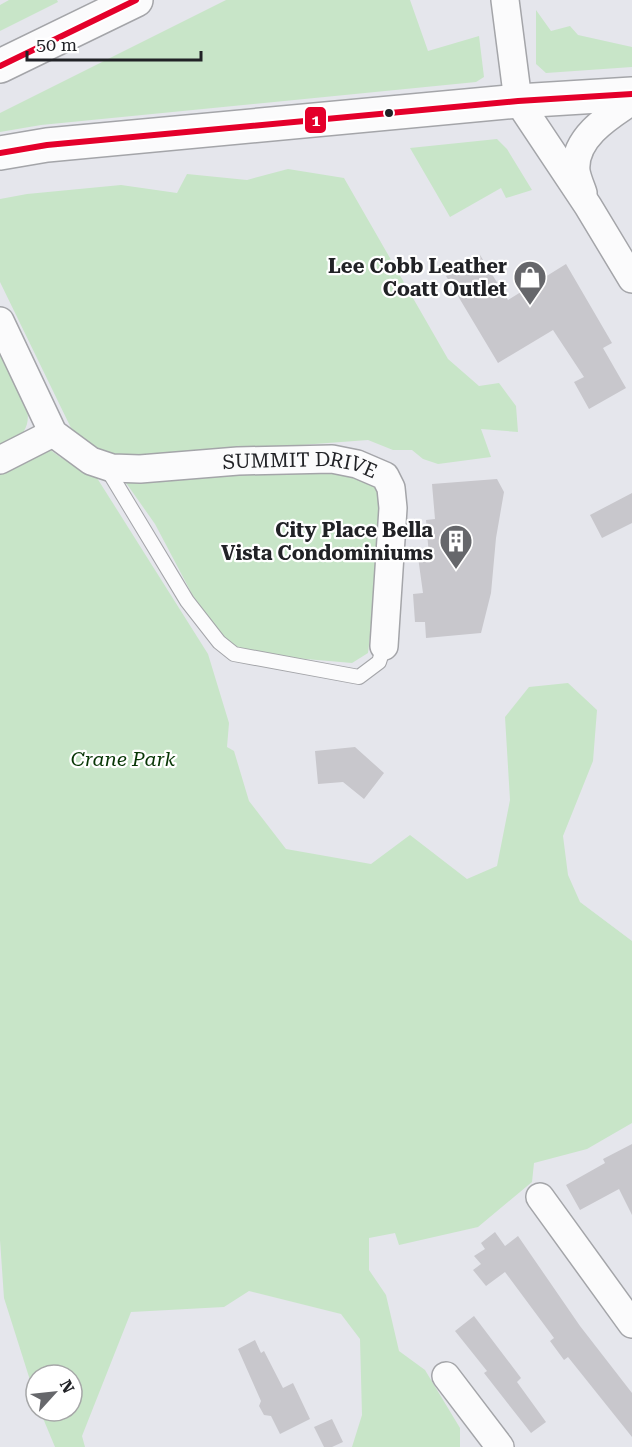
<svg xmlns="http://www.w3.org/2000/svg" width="632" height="1447" viewBox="0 0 632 1447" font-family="'Roboto Serif',serif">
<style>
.green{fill:#c8e5c8}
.building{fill:#c8c7cc}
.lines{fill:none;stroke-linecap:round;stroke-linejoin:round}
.lane-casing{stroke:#a4a5a9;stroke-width:16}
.street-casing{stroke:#a4a5a9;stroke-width:30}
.primary-casing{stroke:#a4a5a9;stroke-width:36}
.lane{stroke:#fbfbfc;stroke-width:14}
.street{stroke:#fbfbfc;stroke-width:27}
.primary{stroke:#fbfbfc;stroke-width:33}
.bus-1-casing{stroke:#fff;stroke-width:10}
.bus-1{stroke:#e4002b;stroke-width:6}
.bus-dot{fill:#212226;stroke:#fff;stroke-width:2}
.labels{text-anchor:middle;stroke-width:4.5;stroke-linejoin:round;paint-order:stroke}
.poi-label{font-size:20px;font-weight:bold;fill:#212226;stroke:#fff;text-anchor:end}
.street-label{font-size:20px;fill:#212226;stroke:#fff}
.park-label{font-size:20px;font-style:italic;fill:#073605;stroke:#fff}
.line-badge{stroke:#fff;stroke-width:2}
.badge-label{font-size:16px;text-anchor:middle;font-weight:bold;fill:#fff}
</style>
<rect width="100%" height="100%" fill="#e5e6ec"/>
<path class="green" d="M9,0H57L58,2L0,31V5Z
M226,0H410L428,51L479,36L484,77L476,82L41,125L0,132V113Z
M536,10L551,31L570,26L578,35L632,47V67L546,73L536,64Z
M497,139L507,149L532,190L506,198L501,188L450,217L410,148Z
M288,169L344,178L448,359L479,386L499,383L516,406L518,432L481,429L491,457L438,464L423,459L412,450H393L368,440L115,459L84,444L71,428L0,282V199L27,194L121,185L177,193L187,174L247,180Z
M0,351C10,373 38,409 24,431L60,457L97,478L208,654L229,723L227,747L234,751L249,801L286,849L371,864L410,835L467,879L497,866L510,800L505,717L529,687L568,683L597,710L593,761L563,836L568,875L580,902L632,941V1123L587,1149L534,1163L532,1182L478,1227L399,1245L395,1233L369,1238V1270L386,1295L399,1351L425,1370L460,1428V1447H352L362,1415L360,1339L341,1314L249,1291L224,1307L131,1312L82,1436L85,1447H55L40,1411H72V1375H36V1399L4,1298L0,1240Z
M334,470L376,483L385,509L368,653L352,663L271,656L238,649L224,638L193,596L155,524L124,480Z"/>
<path class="building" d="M480,255L508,300L566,264L612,343L603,348L626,388L589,409L574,382L584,377L553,330L498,363L446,276Z
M497,479L504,492L496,538L491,593L481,633L426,638L425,622H415L413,594L423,593L418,557L429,556L426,520L435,519L432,484Z
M632,493V523L602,538L590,515Z
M355,747L384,773L364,799L343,782L318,784L315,751Z
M632,1144V1215L619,1189L580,1210L566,1185L605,1163L603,1159Z
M495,1232L505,1246L518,1236L580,1326L632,1393V1437L568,1357L564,1360L550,1341L554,1338L505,1272L486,1286L473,1270L481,1264L474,1256L485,1249L481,1243Z
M474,1316L521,1378L517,1382L546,1422L531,1433L484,1373L487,1371L455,1331Z
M255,1340L261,1353L264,1351L283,1388L293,1383L310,1419L280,1434L271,1416L264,1415L259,1406L261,1401L238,1349Z
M332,1419L343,1442L332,1447H324L314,1427Z"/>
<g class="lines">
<defs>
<path id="lane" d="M106,467L187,601L219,642L234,654L359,677L379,662L384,646"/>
<g id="street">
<path d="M505,0L518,101L588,206L632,279"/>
<path d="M583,193C581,187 577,178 576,171C573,138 609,116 632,101"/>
<path id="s1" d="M0,321L53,433L91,461L112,468L140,469L238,461L332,459L357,464L385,476L391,488L393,508L384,646"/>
<path d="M0,460L53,433"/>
<path d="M540,1197L632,1324"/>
<path d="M446,1376L500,1447"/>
</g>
<path id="primary" d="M0,66L136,0
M0,153L47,145L518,101L632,94"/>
</defs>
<use href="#lane" class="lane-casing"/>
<use href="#street" class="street-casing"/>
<use href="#primary" class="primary-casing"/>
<use href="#lane" class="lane"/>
<use href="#street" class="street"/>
<use href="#primary" class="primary"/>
<defs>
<path id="bus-1" d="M0,66L136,0
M0,153L47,145L518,101L632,94"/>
</defs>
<use href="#bus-1" class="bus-1-casing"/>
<use href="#bus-1" class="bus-1"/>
</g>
<defs>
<symbol id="shop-pin" viewBox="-11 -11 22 30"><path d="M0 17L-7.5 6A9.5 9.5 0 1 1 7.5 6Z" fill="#66676b" stroke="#fff"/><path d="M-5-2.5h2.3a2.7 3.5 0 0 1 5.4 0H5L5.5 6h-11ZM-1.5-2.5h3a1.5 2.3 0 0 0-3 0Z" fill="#fff"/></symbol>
<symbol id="building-pin" viewBox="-11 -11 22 30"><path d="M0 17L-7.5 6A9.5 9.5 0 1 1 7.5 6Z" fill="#66676b" stroke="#fff"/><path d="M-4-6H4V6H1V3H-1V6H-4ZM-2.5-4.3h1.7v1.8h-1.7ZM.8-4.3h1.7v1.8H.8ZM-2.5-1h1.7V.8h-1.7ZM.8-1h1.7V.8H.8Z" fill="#fff"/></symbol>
</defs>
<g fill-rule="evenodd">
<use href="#shop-pin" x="511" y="258" width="38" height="52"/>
<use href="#building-pin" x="437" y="522" width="38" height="52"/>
</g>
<circle class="bus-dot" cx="389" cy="113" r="5"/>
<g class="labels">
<g class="poi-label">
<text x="507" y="273">Lee Cobb Leather<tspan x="507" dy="23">Coatt Outlet</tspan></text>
<text x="433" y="537">City Place Bella<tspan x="433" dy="23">Vista Condominiums</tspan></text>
</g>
<g class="street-label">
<text dy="7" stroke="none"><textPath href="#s1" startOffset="382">SUMMIT DRIVE</textPath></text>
</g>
<g class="park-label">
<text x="123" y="766">Crane Park</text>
</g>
</g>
<rect class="line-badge" x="304" y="106" width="23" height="28" rx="6" fill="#e4002b"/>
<g class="badge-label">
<text x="316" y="126">1</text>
</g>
<g transform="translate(54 1393) rotate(63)"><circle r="28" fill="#ffffff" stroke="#a6a7a8" stroke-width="1.5"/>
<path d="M0-4.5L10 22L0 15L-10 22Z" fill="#66676b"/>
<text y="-9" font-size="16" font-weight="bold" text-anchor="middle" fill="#212226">N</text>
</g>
<path d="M27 51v9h174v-9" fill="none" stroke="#212226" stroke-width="3"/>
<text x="36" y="51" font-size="18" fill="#212226" stroke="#ffffff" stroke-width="4.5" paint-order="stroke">50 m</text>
</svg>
